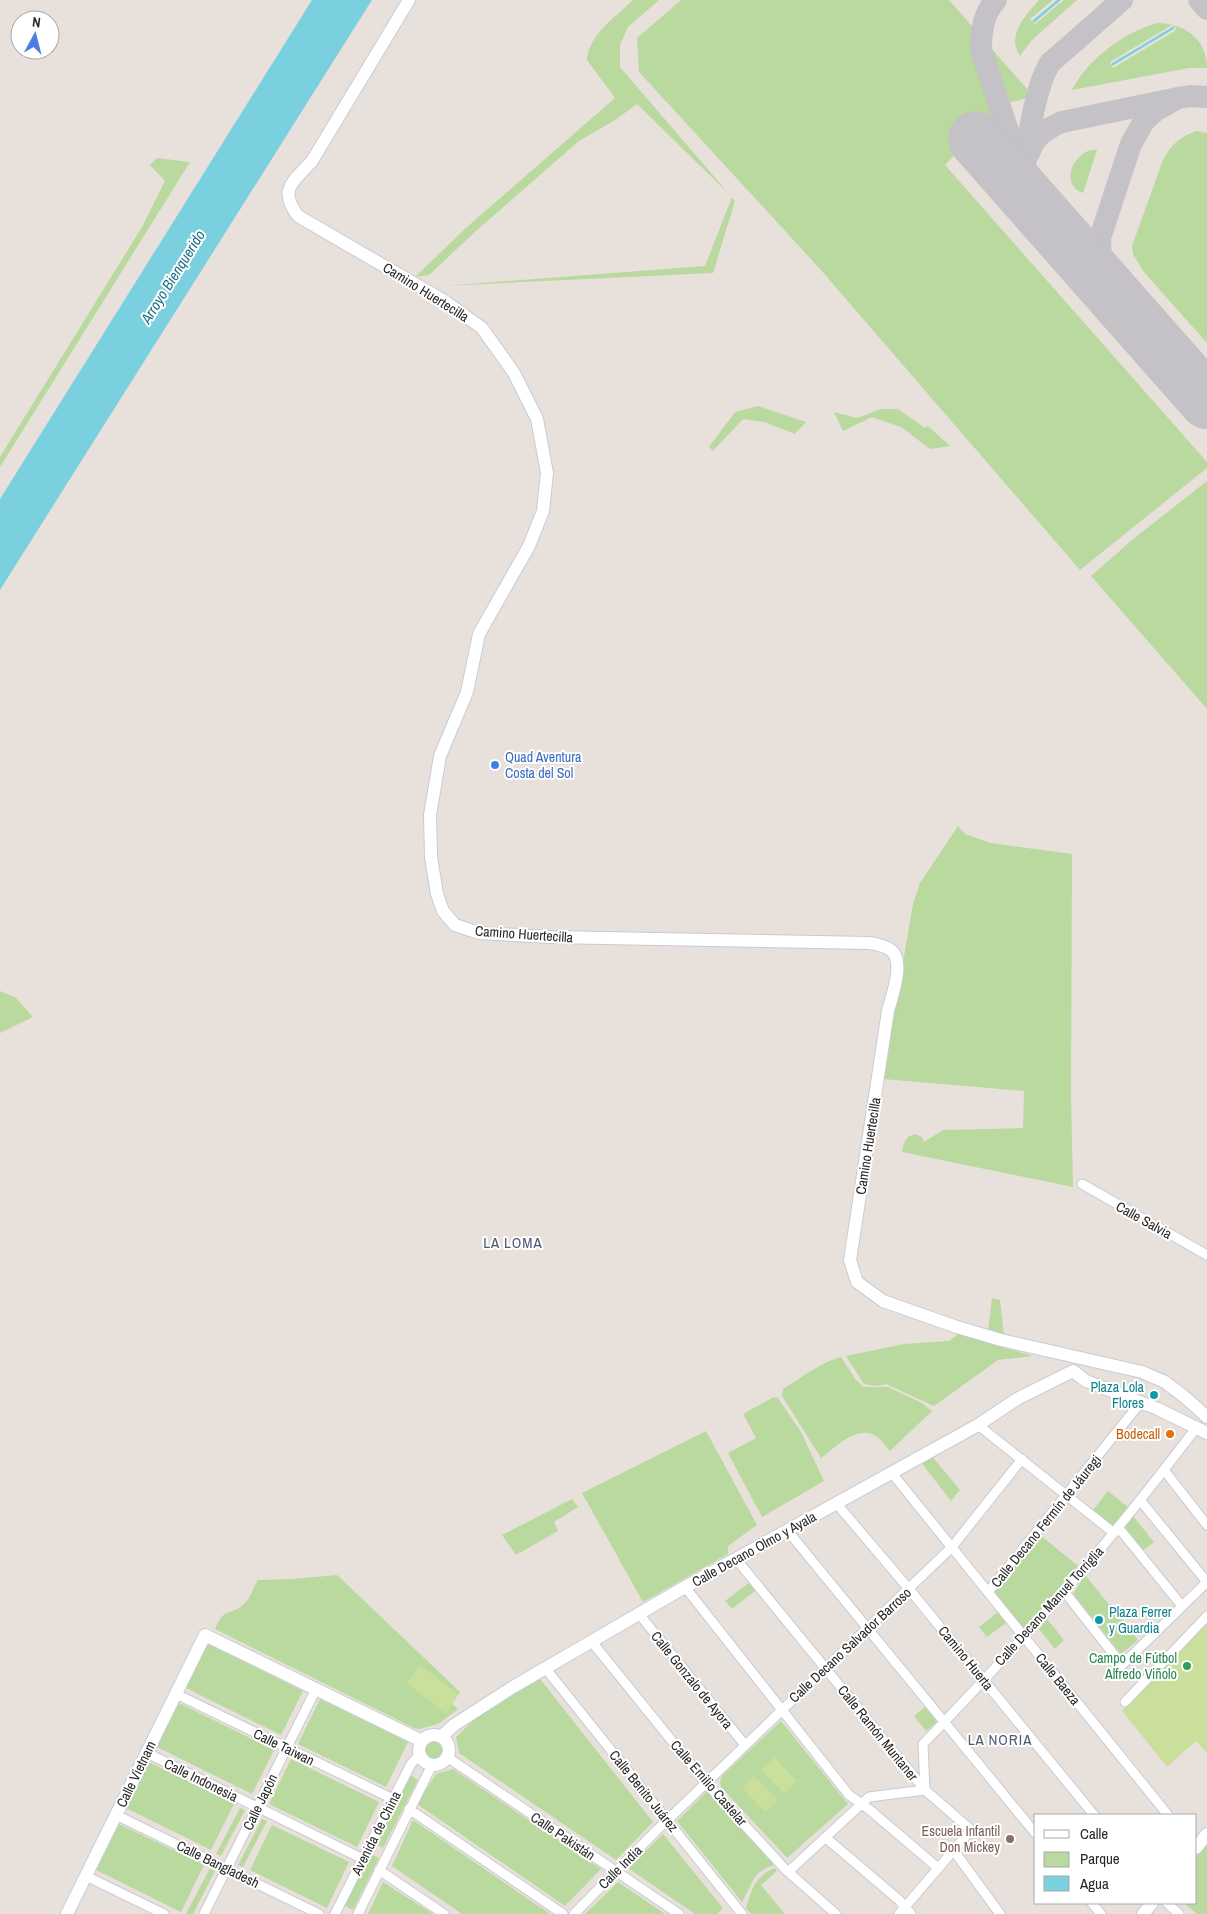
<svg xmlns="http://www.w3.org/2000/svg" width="1207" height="1914" viewBox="0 0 1207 1914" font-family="'Archivo Narrow',sans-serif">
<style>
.green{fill:#b9d99e;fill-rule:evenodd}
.pitch{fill:#cadf9b}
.water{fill:#7ad0de}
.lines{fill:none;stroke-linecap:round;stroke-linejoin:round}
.stream{stroke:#7ad0de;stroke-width:2.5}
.taxiway{stroke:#c4c2c6;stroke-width:22}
.runway{stroke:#c4c2c6;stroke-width:56}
.street-casing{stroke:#c7cbd4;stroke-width:11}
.secondary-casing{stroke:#c7cbd4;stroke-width:14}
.street{stroke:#fff;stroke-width:9}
.secondary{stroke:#fff;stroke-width:12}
.shop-dot{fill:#3f7fe0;stroke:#fff;stroke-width:2}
.culture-dot{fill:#0f9aa8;stroke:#fff;stroke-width:2}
.food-dot{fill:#e8710a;stroke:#fff;stroke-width:2}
.leisure-dot{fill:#2e9e5b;stroke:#fff;stroke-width:2}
.education-dot{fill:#8d6e63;stroke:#fff;stroke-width:2}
.labels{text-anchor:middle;stroke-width:4;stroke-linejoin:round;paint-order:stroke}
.street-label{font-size:14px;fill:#282828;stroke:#fff}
.shop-label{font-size:14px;fill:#366cbe;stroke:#fff;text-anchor:start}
.culture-label{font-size:14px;fill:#0d838f;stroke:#fff;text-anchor:end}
.food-label{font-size:14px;fill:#c56008;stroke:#fff;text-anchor:end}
.leisure-label{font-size:14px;fill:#27864d;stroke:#fff;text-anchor:end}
.education-label{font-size:14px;fill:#785e54;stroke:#fff;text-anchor:end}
.water-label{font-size:15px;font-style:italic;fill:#1d6f86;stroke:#fff}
.neighbourhood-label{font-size:15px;letter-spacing:1px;fill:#4e5972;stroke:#fff}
</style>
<rect width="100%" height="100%" fill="#e8e1db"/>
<path class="green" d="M633,0H659L628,27L620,45V67L735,201L713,273L442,286L705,266L732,197L637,104L615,120L579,141L476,231L429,275L415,277L467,227L615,98L587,60C589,34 616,17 633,0Z
M681,0H949L1033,96L1002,105L945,165L1207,462V468L1080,570L820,269L639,72L637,38Z
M1039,0H1053L1030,19L1035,24L1064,0H1077L1031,41L1020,56C1006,35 1026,15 1039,0Z
M1157,23C1185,23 1207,39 1207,68H1189L1072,90C1087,60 1124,32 1157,23ZM1172,25L1176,28L1175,31L1113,68L1110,62Z
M1197,131L1207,133V343L1143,271L1133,254L1132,246L1163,160C1171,145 1180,136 1197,131Z
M1091,150H1097L1083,193C1060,185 1072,155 1091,150Z
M157,158L190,162L0,467V457L142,227L165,181L150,165Z
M758,406L806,422L795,434L764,422L743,419L713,451L709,447L735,412Z
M881,409H898L925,428L928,426L950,446L930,449L901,427L872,417L843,431L834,412L857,418Z
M1207,481V709L1091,576L1132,540Z
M958,826L965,834L991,843L1072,854L1071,1096L1073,1187L902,1152C904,1142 905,1136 916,1134L922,1137L924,1142L943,1130L1023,1128L1024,1091L883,1079L913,904L920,883Z
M0,991L16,998L33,1017L0,1033Z
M992,1298L1000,1300L1004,1335L988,1331Z
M958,1334L1033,1356L998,1360L934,1406L886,1384L877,1386L864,1384L846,1356L904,1344L949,1341Z
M841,1357L856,1380L864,1387H888L922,1403L932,1411L890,1451C885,1446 882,1440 876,1436C857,1424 835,1448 821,1458L782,1396L783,1389C801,1378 821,1362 841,1357Z
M774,1397L778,1398L801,1432L824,1481L762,1517L728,1453L756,1438L743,1414Z
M706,1431L757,1525L728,1546V1554L643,1602L582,1493Z
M931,1455L960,1490L951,1501L920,1461Z
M1108,1491L1128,1507L1112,1527L1093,1510Z
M572,1499L578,1507L554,1522L558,1531L516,1555L502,1535Z
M1133,1516L1154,1542L1142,1551L1123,1527Z
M1040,1535L1078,1566L1024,1630L993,1593Z
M337,1575L460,1692L452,1704L458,1709L438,1724L419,1729L414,1728L215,1629C226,1604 229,1618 244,1604C251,1598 253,1587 258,1580L292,1579Z
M1085,1575L1138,1640L1121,1654L1073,1594Z
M750,1582L756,1590L732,1609L725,1601Z
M998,1612L1007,1622L987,1637L979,1627Z
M1047,1619L1064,1640L1055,1649L1039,1629Z
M208,1644L303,1691L281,1735L186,1688Z
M540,1679L653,1822L616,1860L459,1753L456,1737L480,1714Z
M320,1699L408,1742L386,1787L298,1744Z
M179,1703L274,1750L252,1794L157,1747Z
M925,1707L937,1722L926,1731L914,1716Z
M781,1721L848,1804L787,1858L721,1787L720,1782L722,1776Z
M425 1750a9 9 0 1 1 18 0a9 9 0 1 1-18 0Z
M291,1759L379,1802L357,1847L269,1804Z
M149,1762L234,1804L211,1850L126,1808Z
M453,1769L601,1869L565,1906L417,1804L436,1774Z
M409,1774L418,1780L383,1848L374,1843Z
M707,1791L774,1865C750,1873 753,1885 742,1902L677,1821Z
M240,1808L245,1810L221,1856L216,1854Z
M262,1819L267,1821L243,1867L238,1865Z
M413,1820L550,1914H462L392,1866Z
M119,1824L204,1865L181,1912L96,1870Z
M272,1825L349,1862L327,1908L250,1870Z
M663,1834L723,1908L717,1914H695L628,1868Z
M1207,1841V1914H1197L1184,1903H1196V1856Z
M369,1853L379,1858L353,1910L343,1905Z
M210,1868L215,1871L193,1914H186Z
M775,1868L777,1871L761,1885L785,1914H751L746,1908C751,1890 756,1875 775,1868Z
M383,1882L433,1914H368Z
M618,1882L665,1914H585Z"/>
<path class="pitch" d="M1207,1623V1753L1196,1741L1167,1767L1122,1711Z
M420,1665L458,1694L446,1714L407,1683Z
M774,1757L797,1781L784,1793L761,1770Z
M754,1776L778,1800L765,1812L742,1788Z"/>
<path class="water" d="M312,0H372L0,590V499Z"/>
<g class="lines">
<path class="stream" d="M1034,21L1059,0
M1113,64L1173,28"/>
<path class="taxiway" d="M996,0C983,14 981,31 981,50L1032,203
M1199,0L1207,9
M1029,153C1035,136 1046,129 1062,122L1178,98L1191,96L1207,97
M1024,180C1026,149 1034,89 1050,63L1122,0
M1105,286L1101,266L1100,238L1131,144L1144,121L1155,111L1178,98"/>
<path class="runway" d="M976,139L1207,401"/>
<defs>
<path id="street" d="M1082,1184L1207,1255
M978,1425L1114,1533
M1164,1470L1207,1525
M891,1472L1168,1815
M1140,1500L1207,1582
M836,1503L909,1589L1094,1815
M1118,1527L1182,1606
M787,1530L1036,1834
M736,1559L925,1790L971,1830L899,1914
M685,1587L849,1795L870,1810L938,1868
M1064,1591L1122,1665L1207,1582
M988,1592L1141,1402
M639,1614L745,1745
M592,1642L706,1783L785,1869L836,1914
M546,1669L742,1914
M176,1694L393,1799
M1125,1702L1207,1616
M147,1753L363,1859
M447,1757L679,1914
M925,1790L923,1744C977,1688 1030,1631 1080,1573C1121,1526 1159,1476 1197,1427
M409,1809L563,1914
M116,1815L319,1914
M826,1838L899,1900L911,1914
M954,1851L1000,1914
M379,1870L444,1914
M788,1872L869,1797L925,1790
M86,1876L164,1914
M1092,1903L1101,1914
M1167,1903L1179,1914
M204,1914L316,1689
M335,1914L393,1799L411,1764L419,1755
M358,1914L432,1765
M574,1914L656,1831L952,1547L1022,1459"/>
<path id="secondary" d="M409,0L312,161C293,182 278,189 298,216L446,302L482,328L514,373L537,419L547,473L543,511L529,546L479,634L467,692L440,756L430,815L431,857L437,894L443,911L455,925L479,933L550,937L869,943C876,944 885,946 891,950C905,961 892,996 888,1011L850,1260L857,1282L883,1301L957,1327L1001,1340L1142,1372L1165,1382L1186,1398L1207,1417
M1073,1371L1086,1381L1158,1409L1207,1433
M419 1750a15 15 0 1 1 30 0a15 15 0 1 1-30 0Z
M441,1737L454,1725L513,1687L685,1587L978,1425L1017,1399L1073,1371
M1196,1848L1207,1834
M67,1914L205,1635L422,1741
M1143,1914L1152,1903"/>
</defs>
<use href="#street" class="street-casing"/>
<use href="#secondary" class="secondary-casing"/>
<use href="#street" class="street"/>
<use href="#secondary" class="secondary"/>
</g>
<circle class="shop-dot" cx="495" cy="765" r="5"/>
<g class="culture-dot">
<circle cx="1154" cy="1395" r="5"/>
<circle cx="1099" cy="1620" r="5"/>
</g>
<circle class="food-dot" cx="1170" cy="1434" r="5"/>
<circle class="leisure-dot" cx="1187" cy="1666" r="5"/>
<circle class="education-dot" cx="1010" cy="1839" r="5"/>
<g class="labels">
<g class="street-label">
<text transform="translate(426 292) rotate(32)" y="5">Camino Huertecilla</text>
<text transform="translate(524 934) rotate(4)" y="5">Camino Huertecilla</text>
<text transform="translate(868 1146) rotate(-81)" y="5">Camino Huertecilla</text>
<text transform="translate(1144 1220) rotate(29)" y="5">Calle Salvia</text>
<text transform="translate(1046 1521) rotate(-51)" y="5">Calle Decano Fermín de Jáuregi</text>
<text transform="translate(754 1549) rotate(-29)" y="5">Calle Decano Olmo y Ayala</text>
<text transform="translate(1049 1606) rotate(-48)" y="5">Calle Decano Manuel Torriglia</text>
<text transform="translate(850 1645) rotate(-43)" y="5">Calle Decano Salvador Barroso</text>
<text transform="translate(966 1658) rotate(51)" y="5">Camino Huerta</text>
<text transform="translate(1058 1679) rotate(51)" y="5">Calle Baeza</text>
<text transform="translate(692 1680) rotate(51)" y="5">Calle Gonzalo de Ayora</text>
<text transform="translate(878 1733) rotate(51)" y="5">Calle Ramón Muntaner</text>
<text transform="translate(284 1747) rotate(26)" y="5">Calle Taiwan</text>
<text transform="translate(136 1774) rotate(-64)" y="5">Calle Vietnam</text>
<text transform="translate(201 1780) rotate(26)" y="5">Calle Indonesia</text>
<text transform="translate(709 1783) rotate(49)" y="5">Calle Emilio Castelar</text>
<text transform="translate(644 1791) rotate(51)" y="5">Calle Benito Juárez</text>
<text transform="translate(260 1802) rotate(-64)" y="5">Calle Japón</text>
<text transform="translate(376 1833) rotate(-63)" y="5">Avenida de China</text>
<text transform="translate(563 1836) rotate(34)" y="5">Calle Pakistán</text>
<text transform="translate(218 1864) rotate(26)" y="5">Calle Bangladesh</text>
<text transform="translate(620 1867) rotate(-45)" y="5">Calle India</text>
</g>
<g class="shop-label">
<text x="505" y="762">Quad Aventura<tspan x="505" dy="16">Costa del Sol</tspan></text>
</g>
<g class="culture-label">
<text x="1144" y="1392">Plaza Lola<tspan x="1144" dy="16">Flores</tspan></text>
<text x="1109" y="1617" text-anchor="start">Plaza Ferrer<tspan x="1109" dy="16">y Guardia</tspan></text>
</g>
<g class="food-label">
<text x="1160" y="1439">Bodecall</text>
</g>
<g class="leisure-label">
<text x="1177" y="1663">Campo de Fútbol<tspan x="1177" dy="16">Alfredo Viñolo</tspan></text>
</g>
<g class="education-label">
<text x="1000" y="1836">Escuela Infantil<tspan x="1000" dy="16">Don Mickey</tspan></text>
</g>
<g class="water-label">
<text transform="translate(173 277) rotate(-58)" y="5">Arroyo Bienquerido</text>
</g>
<g class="neighbourhood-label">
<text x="513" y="1248">LA LOMA</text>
<text x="1000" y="1745">LA NORIA</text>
</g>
</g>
<rect x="1034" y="1814" width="162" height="90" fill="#ffffff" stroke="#a9a9a9"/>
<rect x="1044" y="1830" width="25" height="8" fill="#ffffff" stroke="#a9a9a9"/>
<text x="1080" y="1839" font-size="15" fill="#282828">Calle</text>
<rect x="1044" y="1852" width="25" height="15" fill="#b9d99e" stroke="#a9a9a9"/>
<text x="1080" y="1864" font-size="15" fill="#282828">Parque</text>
<rect x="1044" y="1876" width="25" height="15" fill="#7ad0de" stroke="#a9a9a9"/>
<text x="1080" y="1889" font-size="15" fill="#282828">Agua</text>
<g transform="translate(35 35) rotate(7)"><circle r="24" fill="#ffffff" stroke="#a9a9a9"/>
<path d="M0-4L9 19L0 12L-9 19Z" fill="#4e7ce2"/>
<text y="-8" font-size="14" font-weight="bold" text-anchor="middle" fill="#282828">N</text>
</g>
</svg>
